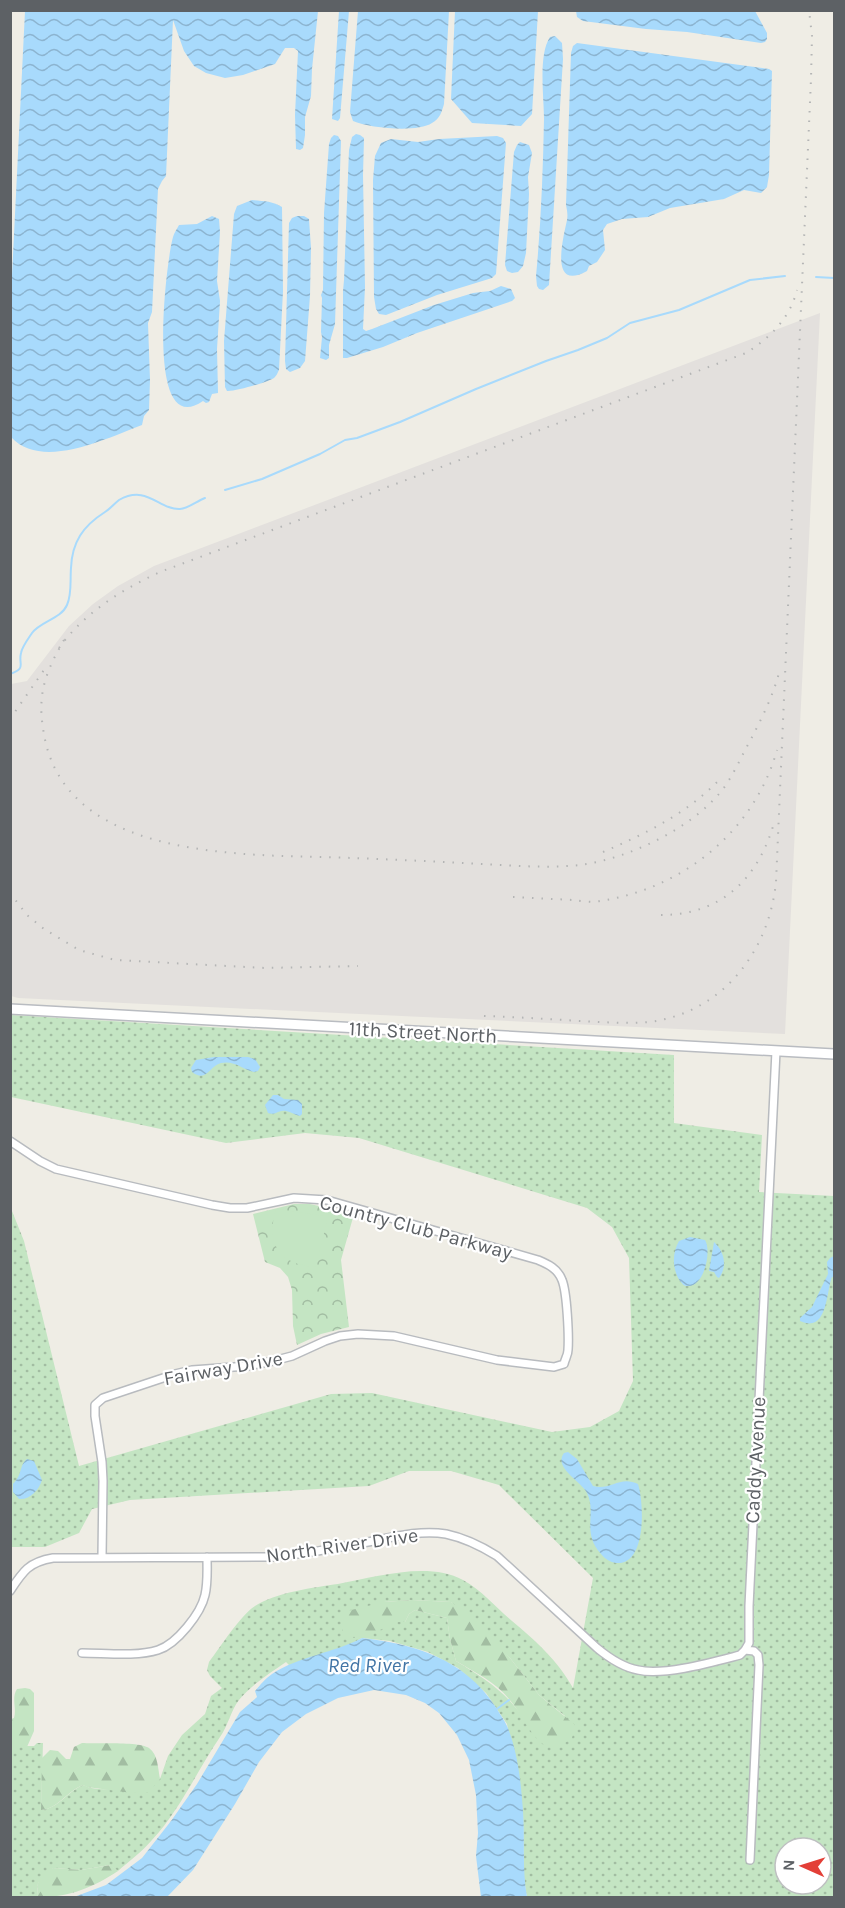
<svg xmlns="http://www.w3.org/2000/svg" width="845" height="1908" viewBox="0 0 845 1908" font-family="Karla,sans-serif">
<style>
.industrial{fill:#e3e0dd}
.grass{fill:url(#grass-dots);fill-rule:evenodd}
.forest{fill:url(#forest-firs)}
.park{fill:url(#park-crowns)}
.pitch{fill:#c4e5c3}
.water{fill:url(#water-waves)}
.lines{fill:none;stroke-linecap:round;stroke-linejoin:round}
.stream{stroke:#a8dafc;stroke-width:2}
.street-casing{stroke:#b8bbbf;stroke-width:10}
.secondary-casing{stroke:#b9bcc1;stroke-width:12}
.street{stroke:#fff;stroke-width:7}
.secondary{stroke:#fff;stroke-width:9}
.rail{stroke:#b4b5b5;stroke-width:2;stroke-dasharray:1.5 8;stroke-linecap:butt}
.labels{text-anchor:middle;stroke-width:4.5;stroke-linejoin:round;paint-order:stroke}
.street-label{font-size:20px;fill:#5d6165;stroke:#fff}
.water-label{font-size:21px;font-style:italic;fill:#4275a6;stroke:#fff}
</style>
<defs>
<pattern id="grass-dots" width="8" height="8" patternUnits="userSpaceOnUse" patternTransform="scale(1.5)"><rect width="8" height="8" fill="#c4e5c3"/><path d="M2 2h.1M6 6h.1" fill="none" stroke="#a2bda2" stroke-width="1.8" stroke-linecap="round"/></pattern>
<pattern id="forest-firs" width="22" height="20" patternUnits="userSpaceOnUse" patternTransform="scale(1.5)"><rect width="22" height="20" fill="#c4e5c3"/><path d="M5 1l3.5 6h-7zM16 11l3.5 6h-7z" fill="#a2bda2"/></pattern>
<pattern id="park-crowns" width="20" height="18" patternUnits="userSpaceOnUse" patternTransform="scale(1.5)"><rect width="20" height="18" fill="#c4e5c3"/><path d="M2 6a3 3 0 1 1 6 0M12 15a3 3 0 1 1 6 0" fill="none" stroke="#a2bda2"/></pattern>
<pattern id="water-waves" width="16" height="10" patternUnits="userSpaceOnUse" patternTransform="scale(1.5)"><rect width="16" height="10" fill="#a8dafc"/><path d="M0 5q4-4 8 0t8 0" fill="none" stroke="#8cb4d0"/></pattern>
</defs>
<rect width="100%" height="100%" fill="#efede5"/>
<path class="industrial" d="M820,313L785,1034L18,998L11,996V684L27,681L69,626L93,604L118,586L154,566Z"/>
<path class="grass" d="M11,1015L674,1055V1123L762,1135L759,1192L834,1196V1897H527L524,1879L523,1812L507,1724L486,1693L458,1668L428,1652L390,1641L362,1638L349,1645L290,1666L286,1662C270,1673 251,1685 239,1700C231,1710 228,1726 220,1737C197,1771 180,1810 152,1840C142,1852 129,1861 118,1871L110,1865L81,1870L53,1868L38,1883L37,1897H11V1746H34L37,1743H43L41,1810C58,1809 68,1791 83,1785C105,1796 137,1783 160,1779L168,1756L182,1735L205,1714L211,1696L222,1688L210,1676L207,1670L209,1662C221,1646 240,1616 255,1606C274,1593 316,1587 338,1584C376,1577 428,1561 463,1580C482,1590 496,1608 512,1621C534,1639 559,1662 573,1688L593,1578L499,1485L451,1471H409L369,1486L130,1500L92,1509L79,1533L45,1547H11L10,1206L24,1241L79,1466L331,1394L372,1393L552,1432L590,1427L619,1411L633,1381L629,1258L612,1227L587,1208L359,1138L305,1133L226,1143L11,1097ZM412,1600L451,1602L510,1658L539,1695L565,1716L520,1713C502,1689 482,1677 456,1661L450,1639L447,1618L415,1610L409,1614L405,1622H398L384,1602ZM785,1848H821V1884H785Z"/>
<path class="forest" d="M412,1600L451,1602L476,1620L510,1658L539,1695L575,1725L572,1738C564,1744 553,1750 543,1744C530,1735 520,1711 509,1699C496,1682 474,1672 456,1661L450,1639L447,1618L415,1610L409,1614L405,1622H398L362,1638H347L342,1632L343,1612L384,1602Z
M25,1688L30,1689L34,1693V1731L27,1747L11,1746V1719L14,1718C17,1708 11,1698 17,1689Z
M82,1743C96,1744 139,1741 149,1748C158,1754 158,1769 160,1779L149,1792L132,1793L87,1787L83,1785C67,1791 58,1809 41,1810L42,1758L50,1750L58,1751L66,1759H70L74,1747Z
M111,1865L118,1871C92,1888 68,1898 37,1897L38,1883L43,1872L53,1868L81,1870Z"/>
<path class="park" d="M294,1204H310L354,1214L341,1260L349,1327L321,1334L297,1345L293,1326L292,1290L288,1277L280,1268L265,1262L253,1214Z"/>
<path class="pitch" d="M276,1209L324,1216L327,1221L316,1267C280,1265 265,1244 276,1209Z"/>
<path class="water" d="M25,11H318L312,69L311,96L305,117V135L303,148L300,150L296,149L295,115L298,51L294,48H285L275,64L243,75L225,78L206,73L194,66L184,51L173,20L166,176L162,181L158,189L152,312L148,323L150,380L149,410L144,416L142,425C107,438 42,471 11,437V296Z
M339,11H349L340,118L338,121L332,119Z
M358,11H449L444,104C442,111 440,119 432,123C417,133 369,128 353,121L350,112Z
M455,11H538L532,114L521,126L472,123L451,99Z
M576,11H755L767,33V39L765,42L761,43L687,32L646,29L583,21L577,17Z
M555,36L562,43L563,59L549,285L543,290L539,289L537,286L536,276C541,224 543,171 544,119C544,97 538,55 550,37Z
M577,43L769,69L772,71L769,175L767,187L761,193L744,190L724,199L670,208L648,217L622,219L607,224L603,230L605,250L597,262L589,266L587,271C549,292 563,239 567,220C568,215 567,210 566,205L571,53L573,46Z
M356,134L360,135L364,138L363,175L365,287L363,329L366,331L372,329L434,305L473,293L490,291L501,286L511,289L515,298L512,301L417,333L383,347L347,358H343V291L344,280L349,150L352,137Z
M334,135L338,136L341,141L335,324L329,345V358L326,360L320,358L322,337L321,332L322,298L321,295L323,290L324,213L329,144L331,138Z
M497,136L503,138L506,143L496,274L492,278L437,295L386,315L379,314L376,309L374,297L373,180L375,156L381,143L391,139L418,142L439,139Z
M520,142L529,145L532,153L528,177L529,194L526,253L523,266L518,272L512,273L507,271L505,265L514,152L517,145Z
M252,200C263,201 273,201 282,207L283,291L279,370C277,374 277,375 274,378C268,382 234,392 227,391L225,387L224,341L234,214L237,206Z
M212,216L219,219L220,232L217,281L220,301L217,349L218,393L212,394L209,402L206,403L203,401C144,442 166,262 173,237C174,233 177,229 179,225L197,224Z
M297,216H304L309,219L311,248L310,296L305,361L300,368L290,372L286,369L285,361L289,223L292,218Z
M214,1057H248L255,1059L260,1067L258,1071L254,1072C242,1069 234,1060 221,1063C209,1066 207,1083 192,1072L191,1068L196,1060Z
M273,1095H278L284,1099L298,1100L302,1104V1114L300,1116C295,1115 291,1112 286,1111C279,1109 275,1116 268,1113L265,1105Z
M690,1237L705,1240C712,1251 704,1287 688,1286C683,1286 683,1284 680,1281C672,1269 672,1253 679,1241Z
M714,1242C724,1251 728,1266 719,1278L717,1277L714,1272L709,1271Z
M834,1256V1277H832C826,1291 828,1334 800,1321V1318L812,1307L828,1274L827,1262L830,1258Z
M568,1452L577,1459L593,1486C610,1491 620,1475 638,1484C644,1502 647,1566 616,1563C610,1562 605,1559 601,1554C581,1532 597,1513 587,1493C581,1481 553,1468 564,1453Z
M27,1459L34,1461L42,1480C39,1490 30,1500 19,1499L13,1492V1484C23,1474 19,1465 27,1459Z
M362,1638C415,1644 464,1659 495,1706C499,1713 504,1719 507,1726C518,1752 521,1783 523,1811C525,1840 522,1869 527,1897H481L476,1856L478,1833L476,1795L469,1760L457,1735L439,1713L425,1703L406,1695L374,1690L338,1698L306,1714L282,1732L259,1762L235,1804L193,1870L167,1897H74L106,1885L142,1858L171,1821L197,1784L240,1712L257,1697L255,1691C260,1685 266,1678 272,1674C299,1656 334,1653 362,1638Z"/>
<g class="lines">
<path class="stream" d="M816,277L834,278
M225,490L262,479L320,454L345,440L357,438L400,422L476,389L546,361L578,350L607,338L630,323L679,310L750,280L785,276
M10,674C27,668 18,665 21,653C22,647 28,639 32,633C41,621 61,619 67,605C72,594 70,580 71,568C72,542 83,526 105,512C110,509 114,504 119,500C147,484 159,510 180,509C187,509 197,501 205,498
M494,1711L509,1700"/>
<defs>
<path id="street" d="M10,1141L40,1161L56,1169L212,1205L230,1208H247L294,1198L327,1200L538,1260C548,1264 558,1269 562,1280C567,1292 569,1336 568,1350C568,1355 565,1359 564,1364L554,1367L497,1360L394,1336L358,1334L340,1336L325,1341L292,1356L273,1361L248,1366L192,1370L175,1374L103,1398L95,1405V1416L102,1462L103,1481L102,1557
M10,1591C23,1571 29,1562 53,1558L273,1557C307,1554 340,1547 373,1541C397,1536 422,1530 446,1534C465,1538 481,1546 497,1556L597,1648C609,1658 622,1667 638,1670C664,1676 713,1662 740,1655L745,1650
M745,1650L749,1643V1606L776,1051
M745,1650L754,1651L758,1655L759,1665L750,1860
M82,1653C105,1653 136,1657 158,1650C177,1644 201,1613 205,1595C208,1582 207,1569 207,1557"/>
<path id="secondary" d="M10,1009L834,1054"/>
</defs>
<use href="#street" class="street-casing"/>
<use href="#secondary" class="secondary-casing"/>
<use href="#street" class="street"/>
<use href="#secondary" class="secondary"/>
<path class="rail" d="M64,640C42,678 36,700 46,744C76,864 256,854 352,858C408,860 464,863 520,866C540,867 560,867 580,865C628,859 693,828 723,789C734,774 741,757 750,741C762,718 774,694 780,669
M59,648C84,613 121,590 160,572L746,353C770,338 790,318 797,290
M10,719L44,670
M603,852C647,833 688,813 721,778
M10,893L27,915L44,929L79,950L115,960L265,968L358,966
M513,897C533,898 553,899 573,900C581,901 591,903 600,901C682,889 754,832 777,750
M661,915C721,915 758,879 774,823
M484,1016C516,1017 548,1019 580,1021C603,1022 626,1024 649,1022C722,1013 769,952 776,882L811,79L812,36L809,10"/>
</g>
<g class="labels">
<g class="street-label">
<text transform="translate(423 1032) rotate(3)" y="7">11th Street North</text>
<text transform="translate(416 1227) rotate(15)" y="7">Country Club Parkway</text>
<text transform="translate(223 1368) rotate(-10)" y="7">Fairway Drive</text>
<text transform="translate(755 1460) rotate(-87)" y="7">Caddy Avenue</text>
<text transform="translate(342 1545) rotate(-8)" y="7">North River Drive</text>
</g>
<g class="water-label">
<text x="368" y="1672">Red River</text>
</g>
</g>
<rect width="845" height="1908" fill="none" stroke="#5d6165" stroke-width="24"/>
<g transform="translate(803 1866) rotate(273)"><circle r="28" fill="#ffffff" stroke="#bec0c1" stroke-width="1.5"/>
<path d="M0-4.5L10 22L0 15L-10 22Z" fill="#e33f37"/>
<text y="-9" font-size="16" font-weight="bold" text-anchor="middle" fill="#5d6165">N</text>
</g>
</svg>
